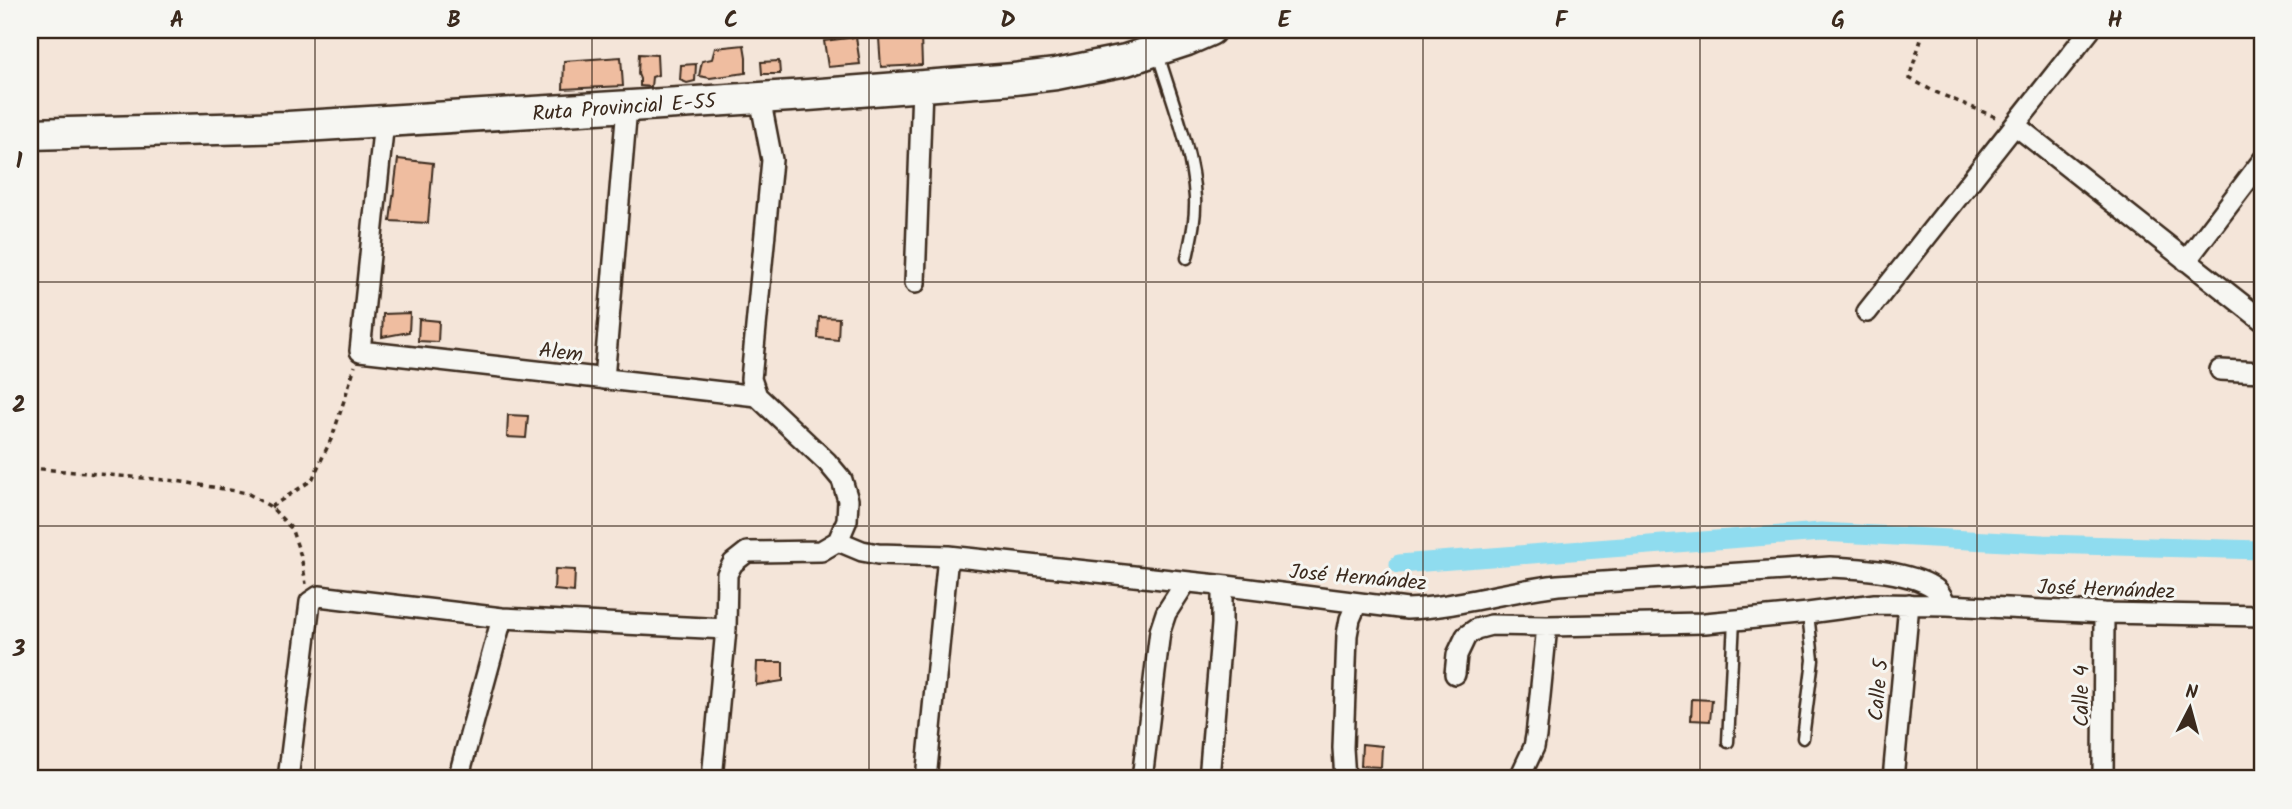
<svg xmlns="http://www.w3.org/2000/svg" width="2292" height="809" viewBox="0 0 2292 809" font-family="Kalam,sans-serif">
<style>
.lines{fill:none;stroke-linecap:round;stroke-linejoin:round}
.canal{stroke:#8fdcef;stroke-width:19}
.building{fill:#efbda0;stroke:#3b2a1e;stroke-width:2}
.service-casing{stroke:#3b2a1e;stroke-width:15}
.minor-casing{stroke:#3b2a1e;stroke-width:24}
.primary-casing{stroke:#3b2a1e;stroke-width:35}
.path{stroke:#3b2a1e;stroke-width:3.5;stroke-dasharray:5 5;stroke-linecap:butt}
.service{stroke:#f6f6f2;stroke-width:10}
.minor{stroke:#f6f6f2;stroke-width:19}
.primary{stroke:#f6f6f2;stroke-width:30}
.grid{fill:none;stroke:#3b2a1e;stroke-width:2;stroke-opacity:0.55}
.labels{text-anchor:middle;stroke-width:6;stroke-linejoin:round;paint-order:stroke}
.street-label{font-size:21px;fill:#3b2a1e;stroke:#f6f6f2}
.neatline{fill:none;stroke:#3b2a1e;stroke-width:2.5}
.grid-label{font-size:23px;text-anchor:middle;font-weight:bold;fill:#3b2a1e}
</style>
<rect width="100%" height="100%" fill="#f4e5d9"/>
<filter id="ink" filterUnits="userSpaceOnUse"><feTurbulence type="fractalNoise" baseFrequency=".0143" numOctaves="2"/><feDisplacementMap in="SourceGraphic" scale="14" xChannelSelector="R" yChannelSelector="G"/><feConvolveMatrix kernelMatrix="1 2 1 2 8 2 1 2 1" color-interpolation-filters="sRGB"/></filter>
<g filter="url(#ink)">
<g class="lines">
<path class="canal" d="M1399,564L1821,532L2043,544L2262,550"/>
</g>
<path class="building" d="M921,36L922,65L881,67L879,38Z
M856,37L860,64L828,67L824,41Z
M744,45L746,57V73L710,78L699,76L702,61L712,59L715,48Z
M639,54L657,55L658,75L652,77L651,87L640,86V79L638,74Z
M621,57L623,86L563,89L564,61Z
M779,61L780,74H762L761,62Z
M696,64L695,81L687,83L680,80L681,65Z
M398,159L433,163L428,223L390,221Z
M410,313L409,332L382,337L383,314Z
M819,317L839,318L838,340L818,338Z
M419,319L439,321L438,342L418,341Z
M508,415L528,416L526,438L507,437Z
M555,569L575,570L574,592L554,590Z
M757,662H783V681L756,685Z
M1692,699L1712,700L1710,721L1691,720Z
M1362,744L1382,746L1381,767L1361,766Z"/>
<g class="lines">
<defs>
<path id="service" d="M1158,54C1172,101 1192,149 1195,198C1196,219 1191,239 1187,258
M1803,738L1813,660L1808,613
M1728,742L1734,620"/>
<path id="minor" d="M384,121L360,351L757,396
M2015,125L2262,320
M2186,261L2262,161
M915,283L922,87
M1867,312L2090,30
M2220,370L2262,372
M604,379L627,107
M838,541L862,551L878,554L948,556L1227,586L1407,609C1458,607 1507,591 1558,585L1830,567C1857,568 1917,572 1938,591C1941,594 1944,601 1947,605
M1455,674L1457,655L1466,636L1476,629L1491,625L1547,626L1705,623L1808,613L1875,604L1947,605L2104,613L2262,616
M288,779L310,602L319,596L502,618L726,629
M458,779L502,618
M714,779L713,768L726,629L727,574L733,563L747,552L821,551L838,541L847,520L848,500L842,480L827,462L757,396L751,379L772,160L760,98
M926,779L948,556
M1142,779L1160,631L1166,613L1186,582
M1209,779L1222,624V586
M1345,779L1343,748L1347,635L1350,619L1357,603
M1519,779L1534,747L1536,736L1547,626
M1893,779L1909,604
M2103,779L2104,613"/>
<path id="primary" d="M30,134L288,127L808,95L1014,79L1056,74L1126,60L1187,40L1210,30"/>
</defs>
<use href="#service" class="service-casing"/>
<use href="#minor" class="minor-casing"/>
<use href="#primary" class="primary-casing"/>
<path class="path" d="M1924,30L1909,78L1933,91L1998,118
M30,468L177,481L247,493L271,507L291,528L301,556L306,584
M271,507L312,480L333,435L355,366"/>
<use href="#service" class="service"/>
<use href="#minor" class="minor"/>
<use href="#primary" class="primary"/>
</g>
</g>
<path class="grid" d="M315,30V779M592,30V779M869,30V779M1146,30V779M1423,30V779M1700,30V779M1977,30V779M30,282H2262M30,526H2262"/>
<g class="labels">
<g class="street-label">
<text transform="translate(624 107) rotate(-4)" y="7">Ruta Provincial E-55</text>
<text transform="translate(561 352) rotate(7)" y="7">Alem</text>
<text transform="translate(1358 577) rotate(5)" y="7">José Hernández</text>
<text transform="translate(2106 589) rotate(2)" y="7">José Hernández</text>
<text transform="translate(1878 690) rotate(-85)" y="7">Calle 5</text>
<text transform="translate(2081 696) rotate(-90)" y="7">Calle 4</text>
</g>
</g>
<rect width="2292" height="809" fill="none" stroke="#f6f6f2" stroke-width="77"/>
<g transform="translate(2190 708) rotate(6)" stroke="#f6f6f2" stroke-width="5" paint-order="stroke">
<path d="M0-5L12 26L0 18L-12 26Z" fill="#3b2a1e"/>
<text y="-10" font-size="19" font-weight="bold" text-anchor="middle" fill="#3b2a1e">N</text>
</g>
<rect x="38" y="38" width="2216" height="732" class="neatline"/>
<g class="grid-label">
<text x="177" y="27">A</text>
<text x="454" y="27">B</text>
<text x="731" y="27">C</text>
<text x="1008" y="27">D</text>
<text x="1284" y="27">E</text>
<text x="1561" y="27">F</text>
<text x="1838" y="27">G</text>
<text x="2115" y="27">H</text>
<text x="19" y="168">1</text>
<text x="19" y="412">2</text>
<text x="19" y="656">3</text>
</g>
</svg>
